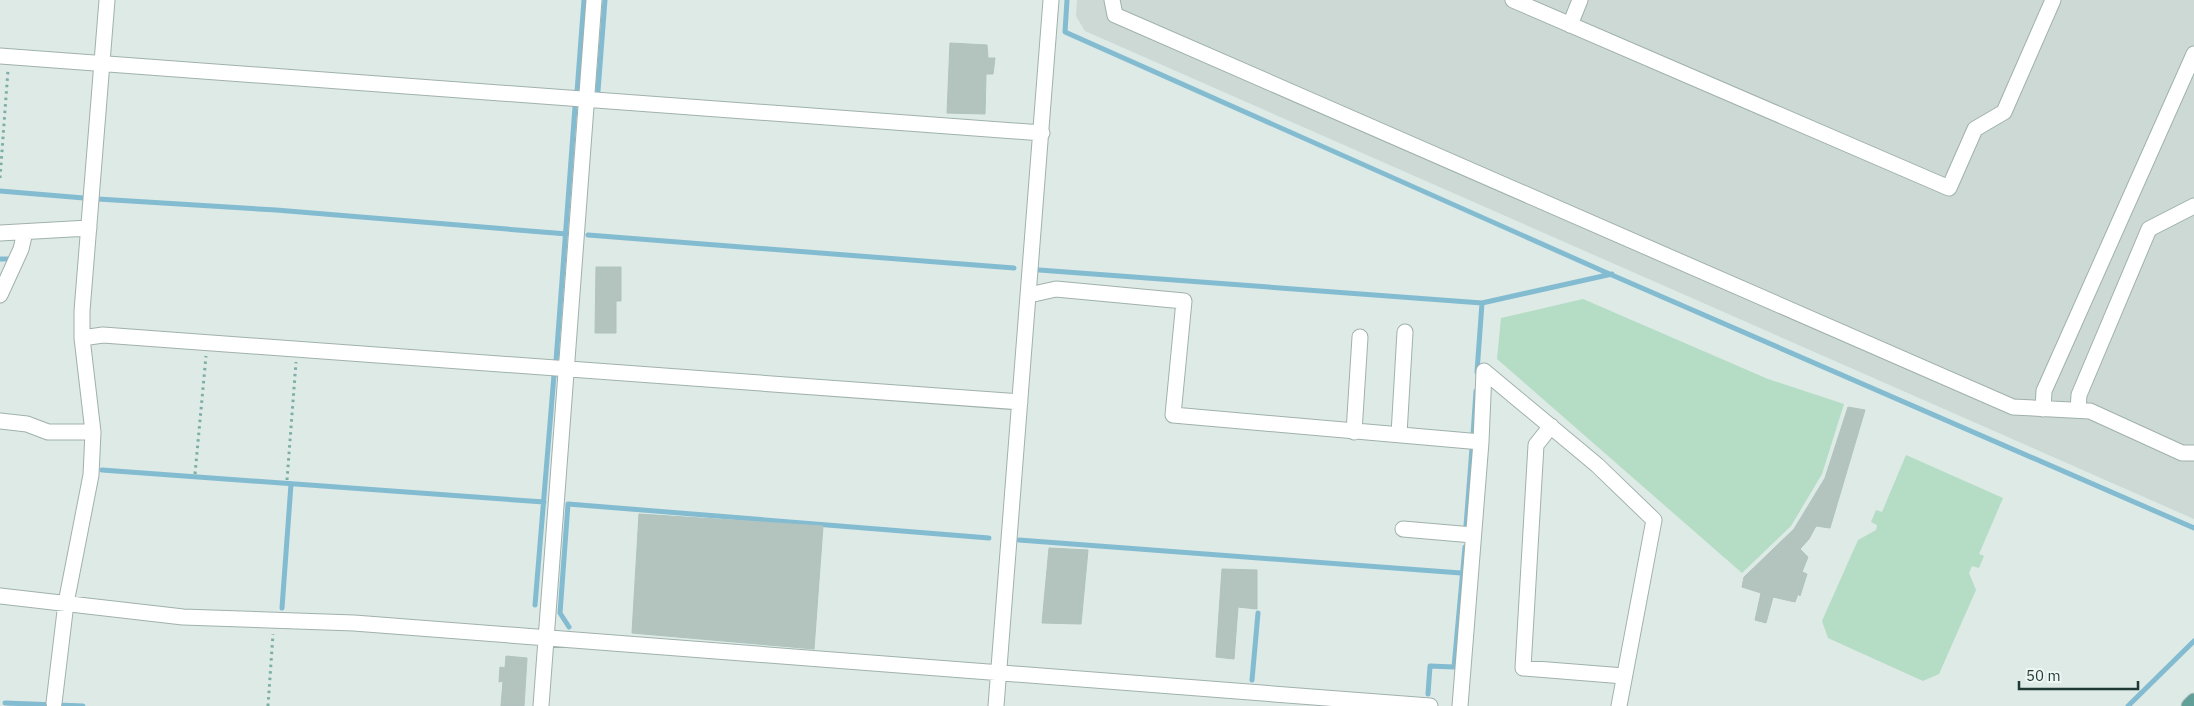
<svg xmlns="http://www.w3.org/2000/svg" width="2194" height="706" viewBox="0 0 2194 706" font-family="'IBM Plex Sans',sans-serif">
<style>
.built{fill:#ccd9d5}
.grass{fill:#b5dcc4}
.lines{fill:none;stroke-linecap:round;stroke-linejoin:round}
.stream{stroke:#83bbd1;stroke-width:5}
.building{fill:#b3c4bf;stroke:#b0c3be}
.minor-casing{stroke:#a0b1ad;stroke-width:17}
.major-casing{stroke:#bcc4c2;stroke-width:17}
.path{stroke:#7daea5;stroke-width:3;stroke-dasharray:2.5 4;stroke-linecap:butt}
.minor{stroke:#fff;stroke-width:15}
.major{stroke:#61a098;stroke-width:15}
</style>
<rect width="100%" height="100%" fill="#ddeae6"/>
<path class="built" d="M1077,0H2194V519L1085,31L1076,16Z"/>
<path class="grass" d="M1583,299L1768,379L1844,404L1822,474L1791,526L1742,573L1497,359L1501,318Z
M1906,455L2003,498L1979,554L1984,556L1979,568L1972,566L1969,573L1976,590L1939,674L1923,681L1828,638L1822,621L1858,540L1876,530L1877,525L1871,522L1876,510L1882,512Z"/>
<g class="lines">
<path class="stream" d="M1067,0L1065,32L1605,272L2194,528
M598,91L605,0
M577,92L584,0
M0,191L84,198
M98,199L276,210L567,234
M588,235L1014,268
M0,259H11
M1039,270L1482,303L1612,274
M556,361L575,107
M1477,372L1482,303
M1473,435L1476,391
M102,470L544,502
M1466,526L1472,448
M1019,540L1461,573
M535,605L554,375
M282,608L291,484
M569,627L560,613L568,504L989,538
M1252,680L1258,613
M1428,694L1430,666L1454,667L1465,547
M5,703L83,706
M2128,706L2194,641"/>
</g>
<path class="building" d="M950,43L987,45L988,58H995L993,74H986L985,114L947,113Z
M596,267H621V301H616V333H595Z
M1848,407L1865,410L1830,528L1816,526L1809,539L1800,549L1808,557L1802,572L1807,574L1800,596L1798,594L1795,602L1773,597L1766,623L1755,620L1761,593L1742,587L1744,577L1794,529L1825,478Z
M639,514L823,526L814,649L632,633Z
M1049,548L1088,550L1081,624L1042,623Z
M1222,569L1257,570V609L1238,607L1234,659L1216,657Z
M506,656L527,658L524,706H501L503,681L499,682L500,667L505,668Z"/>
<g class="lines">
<defs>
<path id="minor" d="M1112,0L1115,15L2013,407L2090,411L2182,453H2194
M1513,0L1949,188L1975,129L2004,112L2053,0
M1570,25L1580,0
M0,56L1042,133
M0,233L89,228
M0,295L21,249L25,232
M1029,295L1056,289L1184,301L1173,415L1481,442L1484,371L1597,465L1654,520L1619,706
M82,338L103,335L1020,402
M2043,409L2044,391L2194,54
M2078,410L2079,395L2149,229L2194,206
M0,421L27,424L48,432H93
M1551,426L1536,445L1523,668L1624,676
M1354,432L1360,337
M1399,434L1405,332
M1403,529L1473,535
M0,596L183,617L354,623L1430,706
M54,703L66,603L91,475L93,432L82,338V311L107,0
M541,706L594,0
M996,706L1051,0
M1460,706L1481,442"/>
<path id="major" d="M2189,706L2194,701"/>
</defs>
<use href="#minor" class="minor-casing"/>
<use href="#major" class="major-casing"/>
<path class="path" d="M0,178L8,70
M195,474L206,356
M287,480L296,362
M268,706L273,634"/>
<use href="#minor" class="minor"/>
<use href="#major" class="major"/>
</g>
<path d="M2019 681v8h119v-8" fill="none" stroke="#1f3935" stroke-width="2.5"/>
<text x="2026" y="681" font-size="15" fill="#1f3935" stroke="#eef6f3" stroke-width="4" paint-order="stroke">50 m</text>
</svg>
